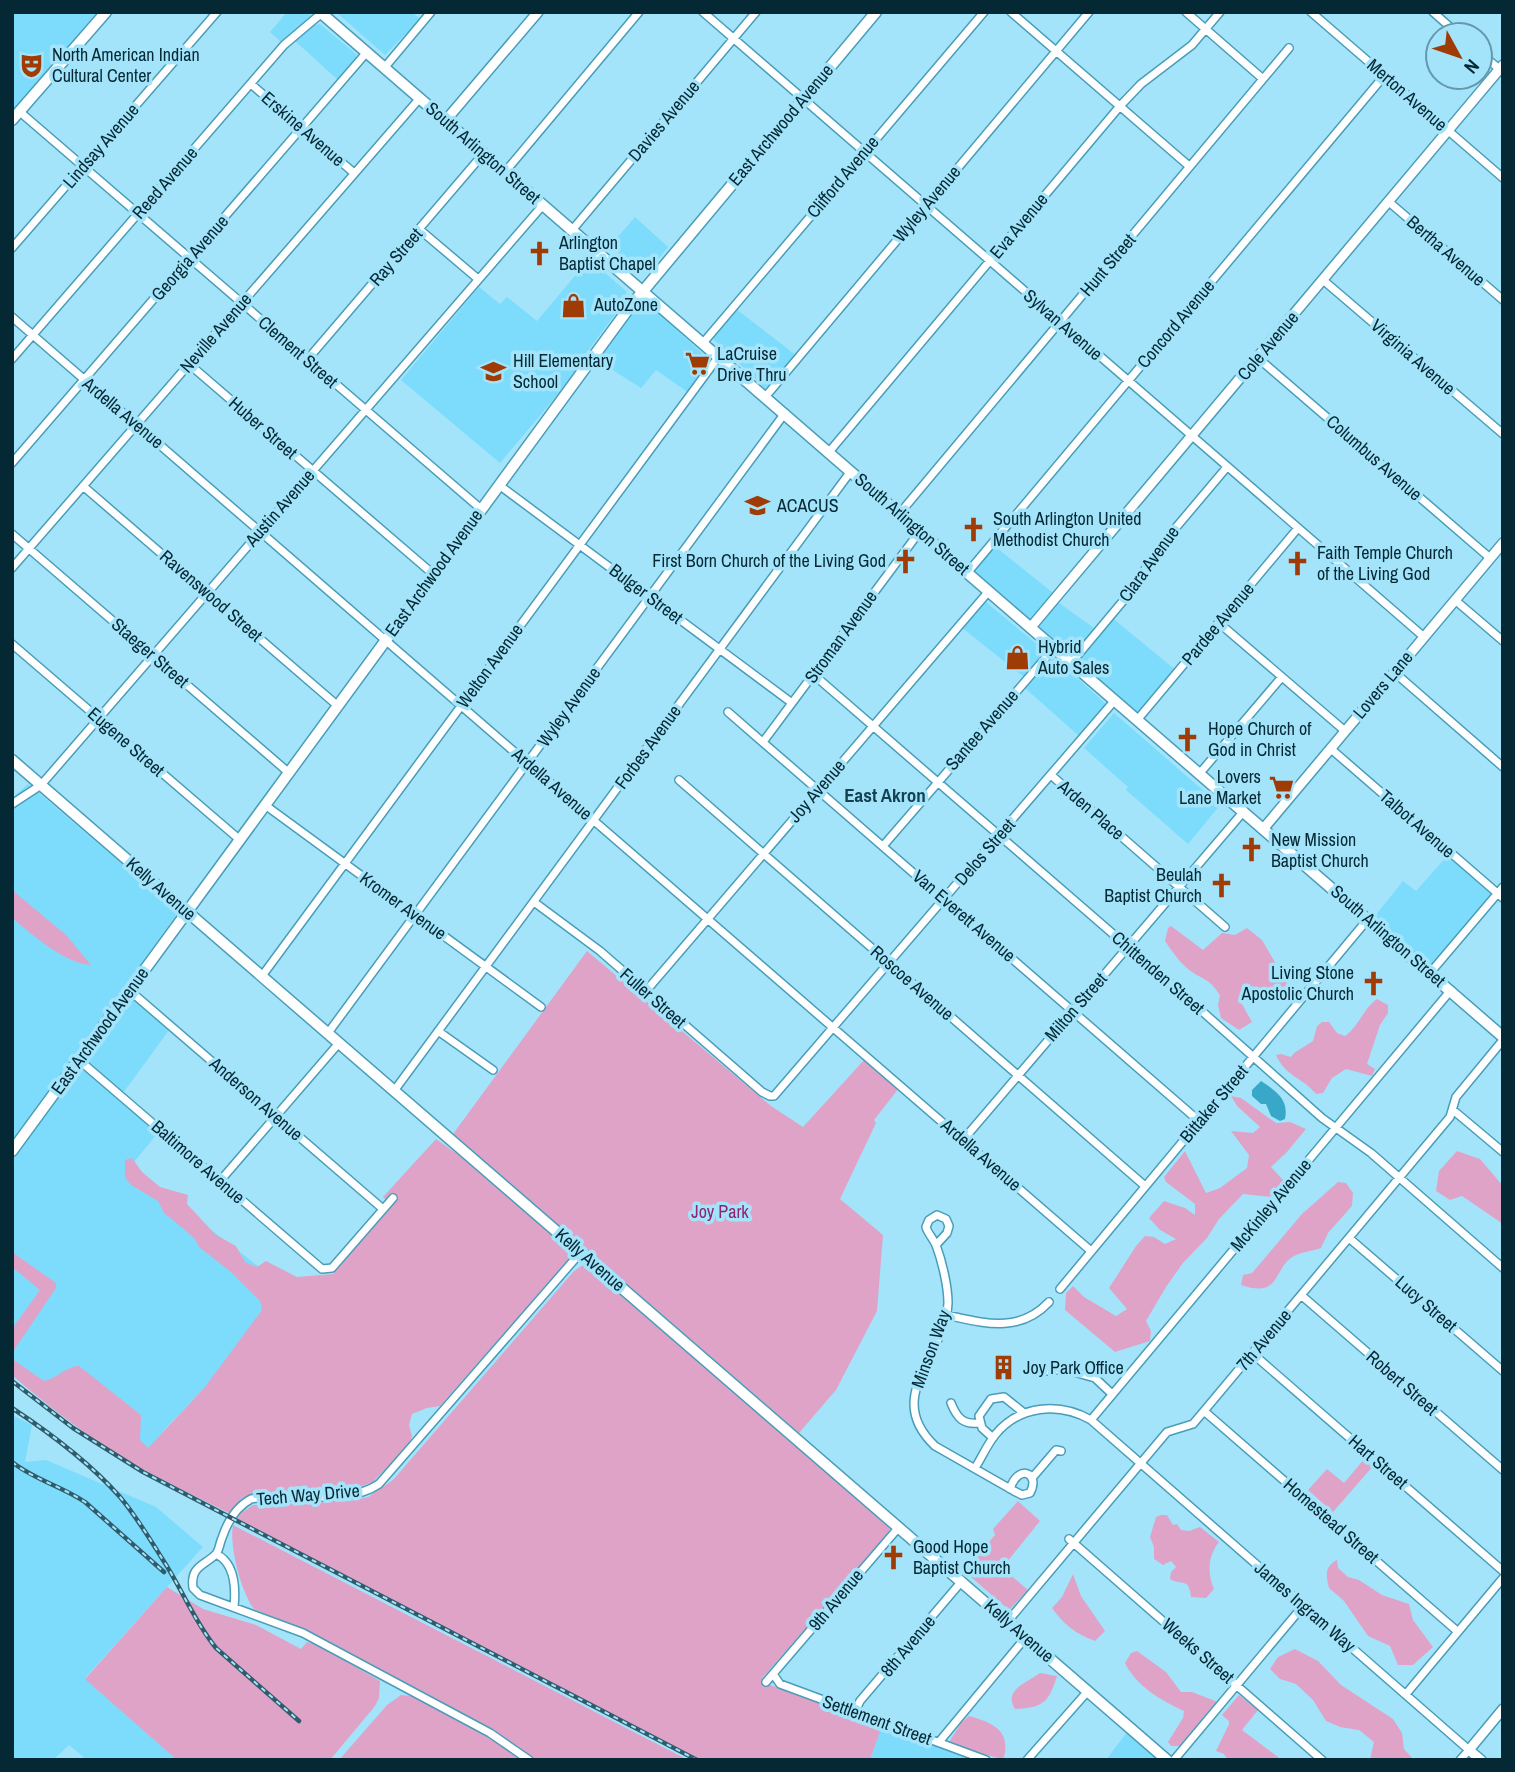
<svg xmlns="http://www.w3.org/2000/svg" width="1515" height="1772" viewBox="0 0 1515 1772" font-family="'Archivo Narrow',sans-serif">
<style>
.built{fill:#7ddbfb}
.green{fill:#dfa3c8}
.water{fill:#39a7c8}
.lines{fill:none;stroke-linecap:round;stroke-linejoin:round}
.minor-casing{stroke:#499db8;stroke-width:10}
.tertiary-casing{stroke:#499db8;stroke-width:12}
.secondary-casing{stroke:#499db8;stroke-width:13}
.minor{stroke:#fff;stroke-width:7}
.tertiary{stroke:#fff;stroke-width:9}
.secondary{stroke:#fff;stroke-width:10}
.rail-casing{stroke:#2f5c6a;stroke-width:4.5}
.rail{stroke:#a4e4fb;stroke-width:2;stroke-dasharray:5;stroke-linecap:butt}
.labels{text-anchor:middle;stroke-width:7;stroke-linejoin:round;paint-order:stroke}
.poi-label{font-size:18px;fill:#042934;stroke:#a4e4fb;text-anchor:start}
.street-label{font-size:18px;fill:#042934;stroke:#a4e4fb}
.park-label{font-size:18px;fill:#902370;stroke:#a4e4fb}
.neighbourhood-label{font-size:19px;font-weight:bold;fill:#144250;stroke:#a4e4fb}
</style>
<rect width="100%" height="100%" fill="#a4e4fb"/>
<path class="built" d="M12,12H97L12,112Z
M287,12H310L311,17L282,43L270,32Z
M336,12H412L420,19L385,55Z
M320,24L356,54L357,60L339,81L294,40L315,25Z
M635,217L668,247L647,273H642L610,246Z
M589,259L626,291L627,298L582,359L585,362L500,463L401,380L479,287L500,304L507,297L537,321Z
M643,304L650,305L704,355L708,363L689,393L656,370L641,388L597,360L638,306Z
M736,309L797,356L765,388L712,338Z
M992,544L1058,597L1055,600L1098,631L1110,616L1178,672L1138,719L968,572Z
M986,602L1039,646L1044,652L1024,677L961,627Z
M1055,658L1105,703L1104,708L1079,736L1025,688L1049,659Z
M1114,713L1220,805L1188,844L1126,790L1128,787L1084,748Z
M28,784L148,886L174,909L176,915L12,1141V798Z
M1448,855L1495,895L1430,971L1371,921L1403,881L1416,891Z
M133,999L138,1001L170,1029L123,1093L89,1065L88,1057L129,1001Z
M79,1070H85L157,1134L130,1167L294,1294L165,1429L136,1466L66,1418L12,1375V1161Z
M12,1415L32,1425L25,1462L46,1460L156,1507L203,1547L85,1678L177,1760H87L69,1745L53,1760H12Z
M882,1725L977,1760H870Z
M1127,1732L1159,1760H1106Z"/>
<path class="green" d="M12,890L66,935L91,965C64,963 33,935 12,918Z
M1171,926L1203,950L1222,933L1235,935L1247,928L1262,940L1276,964L1287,974L1286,992L1275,1000L1243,997L1242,1004L1252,1022L1239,1030L1221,1018L1218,1005L1220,995C1209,980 1209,982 1195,974C1182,966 1173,953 1165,941L1168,928Z
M587,951L771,1106L803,1127L865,1059L899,1088L874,1120L876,1123L840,1199L883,1235L877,1311L836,1390L799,1433L453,1134Z
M1377,999L1388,1005V1013L1380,1025L1367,1064L1375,1069L1372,1076L1346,1069L1332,1078L1323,1093L1316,1094C1303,1078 1285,1076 1276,1055L1281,1054L1291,1057L1294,1053L1313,1041L1317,1026L1322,1022H1329L1337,1033L1345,1036C1359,1026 1363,1009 1377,999Z
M1231,1096L1241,1098L1276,1123L1290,1122L1306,1129L1287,1152L1271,1167L1284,1181L1271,1197L1243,1194L1219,1219L1207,1238L1183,1263L1166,1287L1146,1321L1151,1331L1150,1341L1115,1352L1065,1310L1066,1293L1073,1286L1084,1297L1116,1316L1127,1309L1109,1288L1136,1246L1145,1236L1154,1237L1165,1244L1176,1239L1160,1230L1149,1218L1164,1201L1185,1208L1195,1215V1204L1166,1182L1164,1177L1185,1151L1206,1193L1220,1188L1247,1168L1249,1155L1231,1131L1253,1133L1260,1127L1237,1106Z
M436,1139L460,1156L566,1247L570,1253V1259L440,1406L427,1408L412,1414L409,1425L412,1436L408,1446L373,1482L350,1490L259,1493L242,1498L231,1514C189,1493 146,1473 107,1448C74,1426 42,1401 12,1375V1359L44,1381C57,1378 67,1366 79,1366L141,1415L140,1440L148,1448L205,1387L262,1310L260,1301L231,1272L199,1247L195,1239L185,1230L164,1213L158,1201L131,1185L125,1177V1160L132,1158L142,1172L160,1187L188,1195L187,1204L216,1235L236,1246L245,1262L257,1267L266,1261L297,1277L333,1274L392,1205L383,1197Z
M1457,1151L1480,1159L1503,1186V1224L1462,1196L1450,1200L1436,1191L1439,1171Z
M1338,1182L1346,1183L1353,1193L1352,1206L1328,1233L1321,1248C1313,1251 1301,1252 1294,1256C1273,1267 1282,1299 1241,1285L1243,1275L1252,1273L1302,1214Z
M12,1252L56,1283V1288L12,1353V1329L40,1290L12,1267Z
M583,1265L588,1267L890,1527L887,1537L762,1678L770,1685L883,1723L870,1760H701L237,1520L241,1513L253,1505L350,1501L368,1497L393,1480L574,1271Z
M1365,1458L1374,1465L1333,1512L1308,1490L1327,1469L1344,1483Z
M1018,1501L1040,1521L1002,1568L1028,1590L1009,1610L964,1571L995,1535L993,1529Z
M1161,1515H1167L1173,1525L1177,1524L1181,1530L1189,1531L1200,1527L1219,1542C1208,1556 1207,1573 1214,1589L1206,1598L1191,1597C1189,1577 1182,1586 1170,1579L1171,1572L1176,1567L1171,1561L1163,1565L1154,1559V1547L1150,1537L1156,1517Z
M233,1525L688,1760H536L496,1732L373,1668L319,1637L254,1609C241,1592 229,1546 233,1525Z
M1337,1560L1338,1568L1348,1577L1359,1580L1382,1595L1409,1604L1413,1620L1433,1647L1413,1665H1398L1390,1646L1368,1636L1344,1601L1329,1588C1326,1575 1324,1567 1337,1560Z
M1073,1574L1081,1596L1105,1631L1095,1641C1076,1634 1064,1625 1052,1608L1062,1597Z
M167,1587L203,1609L256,1625L301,1649L307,1642L318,1645L380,1681L379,1698L375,1706L330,1760H177L85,1679Z
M1295,1649L1318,1661L1341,1685L1393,1719L1402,1733L1404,1749L1414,1760H1370L1374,1742L1359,1730L1340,1727L1326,1721L1313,1700L1296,1684L1280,1679L1270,1669L1278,1657Z
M1137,1651L1166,1672L1181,1692H1192L1218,1702L1206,1718L1180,1746H1171L1168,1742L1183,1718L1184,1711C1162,1701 1136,1686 1125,1663L1131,1653Z
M1040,1673L1057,1676C1049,1703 1042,1708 1015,1709C1003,1690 1026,1683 1040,1673Z
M401,1695L411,1696L426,1702L509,1749L523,1760H339L387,1705Z
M1239,1695L1258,1710L1242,1730L1282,1760H1228L1224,1754L1216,1751L1229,1724V1721L1222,1715Z
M969,1716C991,1722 1011,1730 1004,1757L1002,1759L964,1749L949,1742L961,1723Z"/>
<path class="water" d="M1261,1081C1276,1091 1289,1099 1285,1119L1280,1121L1271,1116L1266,1104H1261L1252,1096V1090Z"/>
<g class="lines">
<defs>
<path id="minor" d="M703,12L1424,637
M1011,12L1189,166
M1186,12L1263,79
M1311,12L1503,178
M1433,12L1459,35
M1480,53L1503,72
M385,67L431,12
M251,84L354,173
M20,112L481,509
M505,172L639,12
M1389,202L1503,300
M419,229L478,279
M573,229L756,12
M12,248L217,12
M1323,280L1503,434
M12,317L1091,1251
M703,343L984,12
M1258,358L1490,558
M12,359L284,45L323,12
M307,360L484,153
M189,364L433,574
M766,396L1089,12
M829,452L1120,106L1141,84L1192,45L1220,12
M12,463L367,52
M499,485L792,703
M83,486L338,706
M900,513L1289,48
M12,534L288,772
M12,568L420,98
M968,572L1384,76
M1455,600L1503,641
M1219,623L1345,731
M12,644L240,840
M1072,662L1133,589L1157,550L1227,467
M1394,672L1503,767
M814,675L1195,1005L1322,1118L1371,1153L1503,1268
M728,712L1199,1121
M1138,719L1298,528
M763,742L920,531
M1331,749L1503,898
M1200,773L1281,678
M1051,775L1225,927
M679,780L1145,1186
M12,804L41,785L543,205
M265,805L541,1007
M883,846L1055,647
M534,902L600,951L762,1092L770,1096H774L1115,700
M1430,973L1503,887
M262,976L719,356
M129,990L383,1209
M646,991L989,591
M438,1031L493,1070
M328,1033L785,413
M79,1060L322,1269L332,1268L393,1198
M394,1091L851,471
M1453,1110L1503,1152
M963,1140L1244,811
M220,1181L339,1043
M1349,1238L1503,1371
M936,1245L947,1233L949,1226L946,1219L937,1215L929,1220L926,1227C928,1234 933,1238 936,1245C942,1261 948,1286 948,1303C946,1355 882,1396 935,1446L1014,1491L1022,1495L1030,1493C1041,1473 1018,1463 1010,1489
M1060,1289L1368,919
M1301,1295L1503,1470
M946,1315C984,1323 1019,1334 1049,1302
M1253,1354L1503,1571
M1048,1371L1063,1369L1095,1378L1112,1394
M951,1403C957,1418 963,1425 980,1423
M1204,1411L1457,1631
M1091,1420L1451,990
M993,1438L982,1428L979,1416L991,1399L1004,1397L1024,1413
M975,1468C982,1457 987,1445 995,1435C1019,1405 1059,1402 1091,1420L1469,1750L1460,1760
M1032,1478L1056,1450L1061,1451
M1069,1539L1322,1760
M216,1554C235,1563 236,1587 234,1607
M1008,1621L1167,1432L1193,1424L1204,1411L1450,1117L1456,1097L1503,1040
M773,1674L780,1684L986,1760
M766,1682L899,1527
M1406,1694L1503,1578
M855,1712L860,1701L962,1581
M939,1742L1026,1637
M529,1760L490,1733L303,1633L200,1595L193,1588C190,1566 204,1566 216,1554C219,1551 220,1542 222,1538C227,1523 236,1507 251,1499C290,1491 345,1507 379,1484L581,1252
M1027,1760L1088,1691
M1174,1760L1303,1606"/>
<path id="tertiary" d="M446,120L538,12
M1031,627L1503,65
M1264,828L1503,543
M1481,1760L1469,1750L1503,1709"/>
<path id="secondary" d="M320,12L1503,1037
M12,120L106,12
M12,760L1167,1760
M12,1151L629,308L876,12"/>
</defs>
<use href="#minor" class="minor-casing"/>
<use href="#tertiary" class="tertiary-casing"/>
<use href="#secondary" class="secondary-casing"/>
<use href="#minor" class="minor"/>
<use href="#tertiary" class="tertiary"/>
<use href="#secondary" class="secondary"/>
<defs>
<path id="rail" d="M12,1381L73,1428L143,1472L697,1760
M12,1408C50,1433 90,1463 120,1497C136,1516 150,1539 163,1560C182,1589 194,1621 216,1648L299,1721
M12,1462C35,1480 61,1486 85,1502L164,1572"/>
</defs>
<use href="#rail" class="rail-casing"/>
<use href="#rail" class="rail"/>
</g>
<defs>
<symbol id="theatre-bare" viewBox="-9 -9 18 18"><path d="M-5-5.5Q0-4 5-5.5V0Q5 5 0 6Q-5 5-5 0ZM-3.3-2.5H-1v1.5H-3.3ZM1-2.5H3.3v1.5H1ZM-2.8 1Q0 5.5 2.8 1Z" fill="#9f3b05" stroke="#a4e4fb" stroke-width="2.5" paint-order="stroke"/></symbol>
<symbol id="church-bare" viewBox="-9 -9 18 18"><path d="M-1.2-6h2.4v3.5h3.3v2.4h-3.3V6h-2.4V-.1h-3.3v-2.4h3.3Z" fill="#9f3b05" stroke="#a4e4fb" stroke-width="2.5" paint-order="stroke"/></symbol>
<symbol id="shop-bare" viewBox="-9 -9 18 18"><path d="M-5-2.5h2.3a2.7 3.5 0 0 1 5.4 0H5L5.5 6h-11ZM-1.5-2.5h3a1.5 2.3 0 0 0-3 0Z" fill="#9f3b05" stroke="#a4e4fb" stroke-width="2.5" paint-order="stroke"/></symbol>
<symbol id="supermarket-bare" viewBox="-9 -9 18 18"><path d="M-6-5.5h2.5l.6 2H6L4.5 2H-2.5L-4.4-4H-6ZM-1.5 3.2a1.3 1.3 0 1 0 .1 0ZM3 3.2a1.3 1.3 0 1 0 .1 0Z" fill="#9f3b05" stroke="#a4e4fb" stroke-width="2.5" paint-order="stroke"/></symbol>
<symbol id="school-bare" viewBox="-9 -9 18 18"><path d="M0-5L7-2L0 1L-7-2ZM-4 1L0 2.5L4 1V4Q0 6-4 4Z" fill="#9f3b05" stroke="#a4e4fb" stroke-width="2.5" paint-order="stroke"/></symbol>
<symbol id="building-bare" viewBox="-9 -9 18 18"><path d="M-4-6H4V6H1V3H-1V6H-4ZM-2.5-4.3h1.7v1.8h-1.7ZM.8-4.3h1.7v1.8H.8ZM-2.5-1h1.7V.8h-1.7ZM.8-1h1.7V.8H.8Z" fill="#9f3b05" stroke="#a4e4fb" stroke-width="2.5" paint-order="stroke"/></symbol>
</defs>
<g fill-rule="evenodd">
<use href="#theatre-bare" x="14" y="48" width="35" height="35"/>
<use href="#church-bare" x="522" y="236" width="35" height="35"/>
<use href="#shop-bare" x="556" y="288" width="35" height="35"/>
<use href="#supermarket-bare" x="680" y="346" width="35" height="35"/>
<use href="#school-bare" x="476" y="354" width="35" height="35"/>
<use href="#school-bare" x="740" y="488" width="35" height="35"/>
<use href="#church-bare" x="956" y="512" width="35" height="35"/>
<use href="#church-bare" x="888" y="544" width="35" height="35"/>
<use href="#church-bare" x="1280" y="546" width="35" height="35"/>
<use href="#shop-bare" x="1000" y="640" width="35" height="35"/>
<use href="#church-bare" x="1170" y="722" width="35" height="35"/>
<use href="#supermarket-bare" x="1264" y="770" width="35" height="35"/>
<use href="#church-bare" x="1234" y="832" width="35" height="35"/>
<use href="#church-bare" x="1204" y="868" width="35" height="35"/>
<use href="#church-bare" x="1356" y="966" width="35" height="35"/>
<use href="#building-bare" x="986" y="1350" width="35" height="35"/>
<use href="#church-bare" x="876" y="1540" width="35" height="35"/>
</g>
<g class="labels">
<g class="poi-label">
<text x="52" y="61">North American Indian<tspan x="52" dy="21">Cultural Center</tspan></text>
<text x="559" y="249">Arlington<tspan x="559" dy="21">Baptist Chapel</tspan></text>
<text x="594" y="311">AutoZone</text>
<text x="717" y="360">LaCruise<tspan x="717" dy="21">Drive Thru</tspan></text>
<text x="513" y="367">Hill Elementary<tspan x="513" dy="21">School</tspan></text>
<text x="777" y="512">ACACUS</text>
<text x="993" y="525">South Arlington United<tspan x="993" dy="21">Methodist Church</tspan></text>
<text x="1317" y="559">Faith Temple Church<tspan x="1317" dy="21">of the Living God</tspan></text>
<text x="886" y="567" text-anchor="end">First Born Church of the Living God</text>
<text x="1038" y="653">Hybrid<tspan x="1038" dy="21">Auto Sales</tspan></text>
<text x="1208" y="735">Hope Church of<tspan x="1208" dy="21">God in Christ</tspan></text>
<text x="1261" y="783" text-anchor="end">Lovers<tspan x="1261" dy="21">Lane Market</tspan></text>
<text x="1271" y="846">New Mission<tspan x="1271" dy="21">Baptist Church</tspan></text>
<text x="1202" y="881" text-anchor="end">Beulah<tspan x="1202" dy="21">Baptist Church</tspan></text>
<text x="1354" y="979" text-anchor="end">Living Stone<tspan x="1354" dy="21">Apostolic Church</tspan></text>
<text x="1023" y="1374">Joy Park Office</text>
<text x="913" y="1553">Good Hope<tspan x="913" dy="21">Baptist Church</tspan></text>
</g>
<g class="street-label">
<text transform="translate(1407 95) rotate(41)" y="6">Merton Avenue</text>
<text transform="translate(664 121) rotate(-50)" y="6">Davies Avenue</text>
<text transform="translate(781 125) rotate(-50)" y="6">East Archwood Avenue</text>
<text transform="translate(303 129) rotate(41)" y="6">Erskine Avenue</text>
<text transform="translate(101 146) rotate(-49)" y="6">Lindsay Avenue</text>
<text transform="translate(483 153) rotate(41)" y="6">South Arlington Street</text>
<text transform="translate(843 177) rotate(-50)" y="6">Clifford Avenue</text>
<text transform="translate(165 183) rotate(-49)" y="6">Reed Avenue</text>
<text transform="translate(927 204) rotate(-50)" y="6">Wyley Avenue</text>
<text transform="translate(1019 226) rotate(-50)" y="6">Eva Avenue</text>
<text transform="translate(1446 251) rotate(41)" y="6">Bertha Avenue</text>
<text transform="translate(396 257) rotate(-49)" y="6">Ray Street</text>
<text transform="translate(190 258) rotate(-49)" y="6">Georgia Avenue</text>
<text transform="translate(1108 265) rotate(-50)" y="6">Hunt Street</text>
<text transform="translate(1176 324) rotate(-50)" y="6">Concord Avenue</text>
<text transform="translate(1063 325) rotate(41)" y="6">Sylvan Avenue</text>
<text transform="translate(216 333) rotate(-49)" y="6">Neville Avenue</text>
<text transform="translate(1268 346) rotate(-50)" y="6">Cole Avenue</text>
<text transform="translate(298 352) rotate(41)" y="6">Clement Street</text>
<text transform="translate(1413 357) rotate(41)" y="6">Virginia Avenue</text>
<text transform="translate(123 413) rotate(40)" y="6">Ardella Avenue</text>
<text transform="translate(263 428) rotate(41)" y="6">Huber Street</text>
<text transform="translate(1374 458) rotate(41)" y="6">Columbus Avenue</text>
<text transform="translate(280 508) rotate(-49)" y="6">Austin Avenue</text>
<text transform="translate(912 524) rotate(41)" y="6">South Arlington Street</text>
<text transform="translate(1149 564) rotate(-54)" y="6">Clara Avenue</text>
<text transform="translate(434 573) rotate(-54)" y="6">East Archwood Avenue</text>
<text transform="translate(646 594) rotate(37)" y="6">Bulger Street</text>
<text transform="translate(211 596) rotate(41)" y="6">Ravenswood Street</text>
<text transform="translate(1218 624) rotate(-50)" y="6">Pardee Avenue</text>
<text transform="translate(841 637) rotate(-54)" y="6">Stroman Avenue</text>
<text transform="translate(150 653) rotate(41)" y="6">Staeger Street</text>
<text transform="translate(490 666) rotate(-54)" y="6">Welton Avenue</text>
<text transform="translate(1383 685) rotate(-50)" y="6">Lovers Lane</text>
<text transform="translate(569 707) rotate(-54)" y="6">Wyley Avenue</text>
<text transform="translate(982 730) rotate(-49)" y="6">Santee Avenue</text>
<text transform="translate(126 742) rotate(41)" y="6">Eugene Street</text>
<text transform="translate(648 747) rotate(-54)" y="6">Forbes Avenue</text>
<text transform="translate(552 784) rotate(41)" y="6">Ardella Avenue</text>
<text transform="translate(817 791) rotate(-49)" y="6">Joy Avenue</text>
<text transform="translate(1091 810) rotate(41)" y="6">Arden Place</text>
<text transform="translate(1417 824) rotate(41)" y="6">Talbot Avenue</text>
<text transform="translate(985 852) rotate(-49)" y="6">Delos Street</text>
<text transform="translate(161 889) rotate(41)" y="6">Kelly Avenue</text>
<text transform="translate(403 906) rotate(36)" y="6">Kromer Avenue</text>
<text transform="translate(964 916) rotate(41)" y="6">Van Everett Avenue</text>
<text transform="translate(1388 936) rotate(41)" y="6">South Arlington Street</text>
<text transform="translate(1158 973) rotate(41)" y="6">Chittenden Street</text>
<text transform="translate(912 983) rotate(41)" y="6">Roscoe Avenue</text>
<text transform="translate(653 998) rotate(41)" y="6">Fuller Street</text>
<text transform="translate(1076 1007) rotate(-49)" y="6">Milton Street</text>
<text transform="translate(100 1031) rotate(-54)" y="6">East Archwood Avenue</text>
<text transform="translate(256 1099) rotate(41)" y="6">Anderson Avenue</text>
<text transform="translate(1214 1104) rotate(-50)" y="6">Bittaker Street</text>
<text transform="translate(981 1155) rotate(41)" y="6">Ardella Avenue</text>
<text transform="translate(198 1162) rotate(41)" y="6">Baltimore Avenue</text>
<text transform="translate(1271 1205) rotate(-50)" y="6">McKinley Avenue</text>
<text transform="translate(590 1260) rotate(41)" y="6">Kelly Avenue</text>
<text transform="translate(1426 1304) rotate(41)" y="6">Lucy Street</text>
<text transform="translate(1264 1340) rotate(-50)" y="6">7th Avenue</text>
<text transform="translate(931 1349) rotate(-70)" y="6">Minson Way</text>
<text transform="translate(1402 1383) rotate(41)" y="6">Robert Street</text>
<text transform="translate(1378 1462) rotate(41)" y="6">Hart Street</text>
<text transform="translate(308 1495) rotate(-5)" y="6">Tech Way Drive</text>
<text transform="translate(1331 1521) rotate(41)" y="6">Homestead Street</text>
<text transform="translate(836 1600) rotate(-50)" y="6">9th Avenue</text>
<text transform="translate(1305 1607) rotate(41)" y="6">James Ingram Way</text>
<text transform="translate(1019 1631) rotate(41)" y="6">Kelly Avenue</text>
<text transform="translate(908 1646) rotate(-50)" y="6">8th Avenue</text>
<text transform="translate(1198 1651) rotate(41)" y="6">Weeks Street</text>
<text transform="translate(877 1720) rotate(20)" y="6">Settlement Street</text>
</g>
<g class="park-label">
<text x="720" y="1218">Joy Park</text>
</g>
<g class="neighbourhood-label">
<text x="885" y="802">East Akron</text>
</g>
</g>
<rect width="1515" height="1772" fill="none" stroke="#042934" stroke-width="28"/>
<g transform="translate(1459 56) rotate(130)"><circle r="33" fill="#a4e4fb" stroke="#6499ab" stroke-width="2"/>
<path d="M0-5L12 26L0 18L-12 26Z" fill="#9f3b05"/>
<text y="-10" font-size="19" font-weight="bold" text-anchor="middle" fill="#042934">N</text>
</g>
</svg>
